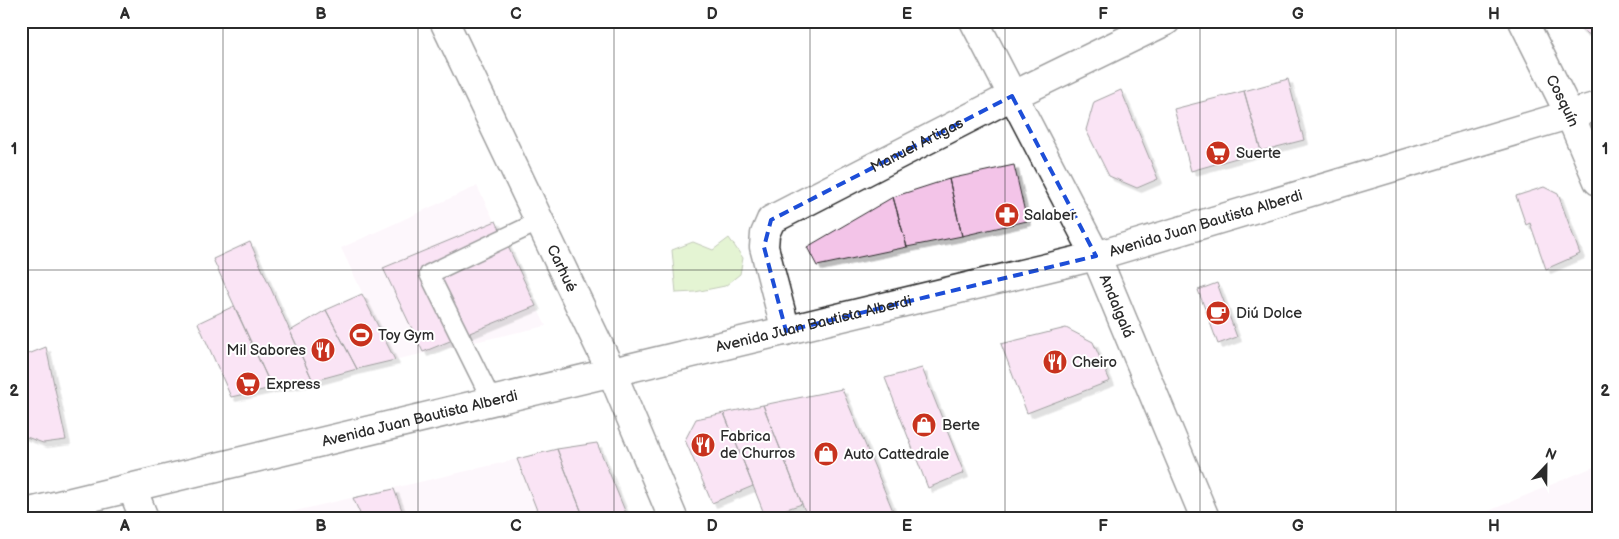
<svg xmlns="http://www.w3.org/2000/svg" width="1619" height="539" viewBox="0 0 1619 539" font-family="'Balsamiq Sans',sans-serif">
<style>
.built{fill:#fbedf8}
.green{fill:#c4e69e;stroke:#788864}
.building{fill:#f3c4e8;stroke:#2b2b2b;filter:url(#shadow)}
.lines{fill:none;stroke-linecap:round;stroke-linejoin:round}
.lane-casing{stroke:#2b2b2b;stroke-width:21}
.street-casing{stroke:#2b2b2b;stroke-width:31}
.primary-casing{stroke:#2b2b2b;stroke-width:31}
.lane{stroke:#fff;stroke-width:18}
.street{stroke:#fff;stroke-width:28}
.primary{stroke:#fff;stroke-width:28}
.marked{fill:none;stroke:#1d4ed8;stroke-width:4;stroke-dasharray:10 6;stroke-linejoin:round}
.grid{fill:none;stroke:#2b2b2b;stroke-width:1;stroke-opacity:0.55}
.labels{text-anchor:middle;stroke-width:4;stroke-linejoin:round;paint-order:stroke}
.street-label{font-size:15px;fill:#2b2b2b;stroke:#fff}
.poi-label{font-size:15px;fill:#2b2b2b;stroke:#fff;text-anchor:start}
.neatline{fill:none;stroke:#2b2b2b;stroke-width:2}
.grid-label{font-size:16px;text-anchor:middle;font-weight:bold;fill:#2b2b2b}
</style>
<defs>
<filter id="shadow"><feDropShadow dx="4.5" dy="4.5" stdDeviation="0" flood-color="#0004"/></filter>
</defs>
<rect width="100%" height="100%" fill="#fff"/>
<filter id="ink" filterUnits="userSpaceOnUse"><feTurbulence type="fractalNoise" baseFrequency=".02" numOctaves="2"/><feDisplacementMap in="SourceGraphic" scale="10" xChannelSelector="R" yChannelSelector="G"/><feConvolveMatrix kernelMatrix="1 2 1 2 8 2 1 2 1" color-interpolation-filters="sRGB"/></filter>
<g filter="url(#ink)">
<path class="built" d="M477,186L546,326L394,360L341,248Z
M597,443L628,518H265L583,444Z
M1598,465V518H1472Z"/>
<path class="green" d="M729,238L743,258L740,274L725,286L695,292L676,293L672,250L693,242L713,250Z"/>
<path class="building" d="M1575,21H1598V39L1579,29Z
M1288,79L1304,140L1261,151L1244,91Z
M1121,90L1158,179L1137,188L1109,176L1086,130L1094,102Z
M1244,91L1261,151L1191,171L1174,109Z
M1014,165L1027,221L962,236L949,179Z
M949,179L962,236L907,247L893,197Z
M1544,187L1558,194L1580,254L1546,269L1530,223L1526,225L1516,196Z
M893,197L907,247L817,266L807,247Z
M496,221L536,306L423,352L383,268Z
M250,242L290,331L313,381L272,388L213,259Z
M1217,283L1237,337L1218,344L1198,290Z
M362,294L395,360L357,369L326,310Z
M234,306L272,388L231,397L198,323Z
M326,310L357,369L313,381L290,331Z
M1066,328L1093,342L1110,381L1027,413L1001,344Z
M46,347L66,440L43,443L21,435V357Z
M922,368L964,473L928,488L885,378Z
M842,389L896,518H808L802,504L763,405Z
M763,405L802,504L765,516L724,413Z
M724,413L753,486L712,503L685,440L696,419Z
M597,443L628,518H584L557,449Z
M557,449L584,518H540L517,459Z
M394,489L405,518H362L353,498Z"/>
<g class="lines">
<defs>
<path id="lane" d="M492,401L429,274L540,221"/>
<g id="street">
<path id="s1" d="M444,21L612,373L673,518"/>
<path id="s2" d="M974,21L1096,256L1205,518"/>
<path id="s3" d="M1523,21L1570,115L1598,181"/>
<path id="s4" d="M786,331L764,247L765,234L771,220L1012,96L1166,21"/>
<path d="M132,488L144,518"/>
</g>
<g id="primary">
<path id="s5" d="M21,514L1096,256L1598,106"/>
</g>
</defs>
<use href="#lane" class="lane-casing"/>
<use href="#street" class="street-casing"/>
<use href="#primary" class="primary-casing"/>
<use href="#lane" class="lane"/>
<use href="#street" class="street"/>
<use href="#primary" class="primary"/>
</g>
</g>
<path d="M0 0H1619V539H0ZM1012,96L1096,256L786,331L764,247L771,220Z" fill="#fff" fill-opacity=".55" fill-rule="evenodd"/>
<path class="marked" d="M1012,96L1096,256L786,331L764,247L771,220Z"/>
<path class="grid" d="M223,21V518M418,21V518M614,21V518M810,21V518M1005,21V518M1200,21V518M1396,21V518M21,270H1598"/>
<defs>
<symbol id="supermarket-disc" viewBox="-11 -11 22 22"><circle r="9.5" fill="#c8321e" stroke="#fff"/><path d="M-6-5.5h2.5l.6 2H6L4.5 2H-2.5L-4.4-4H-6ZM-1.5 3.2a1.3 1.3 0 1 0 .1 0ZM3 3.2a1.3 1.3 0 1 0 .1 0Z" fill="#fff"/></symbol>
<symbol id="pharmacy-disc" viewBox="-11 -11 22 22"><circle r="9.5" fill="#c8321e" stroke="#fff"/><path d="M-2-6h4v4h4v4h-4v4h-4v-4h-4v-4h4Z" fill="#fff"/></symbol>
<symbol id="cafe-disc" viewBox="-11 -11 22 22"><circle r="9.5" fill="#c8321e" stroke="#fff"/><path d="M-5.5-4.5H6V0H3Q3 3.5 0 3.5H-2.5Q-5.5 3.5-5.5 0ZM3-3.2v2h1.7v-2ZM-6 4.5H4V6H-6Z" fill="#fff"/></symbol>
<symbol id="stadium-disc" viewBox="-11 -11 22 22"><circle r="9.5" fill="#c8321e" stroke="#fff"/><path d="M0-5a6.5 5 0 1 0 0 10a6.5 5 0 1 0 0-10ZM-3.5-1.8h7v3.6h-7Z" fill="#fff"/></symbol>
<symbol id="restaurant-disc" viewBox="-11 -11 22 22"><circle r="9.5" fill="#c8321e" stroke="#fff"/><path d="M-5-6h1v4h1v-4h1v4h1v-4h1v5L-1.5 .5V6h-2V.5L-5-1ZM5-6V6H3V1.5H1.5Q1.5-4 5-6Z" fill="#fff"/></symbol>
<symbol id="shop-disc" viewBox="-11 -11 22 22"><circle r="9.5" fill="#c8321e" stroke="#fff"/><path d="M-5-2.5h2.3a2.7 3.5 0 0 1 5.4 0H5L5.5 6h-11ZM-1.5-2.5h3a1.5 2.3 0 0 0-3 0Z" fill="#fff"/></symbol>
</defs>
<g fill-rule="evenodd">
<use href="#supermarket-disc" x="1204" y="139" width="28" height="28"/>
<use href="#pharmacy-disc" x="993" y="201" width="28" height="28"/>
<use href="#cafe-disc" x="1204" y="299" width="28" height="28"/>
<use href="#stadium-disc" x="347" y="321" width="28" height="28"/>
<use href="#restaurant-disc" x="309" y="336" width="28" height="28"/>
<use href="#restaurant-disc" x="1041" y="348" width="28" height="28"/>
<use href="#supermarket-disc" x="234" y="370" width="28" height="28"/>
<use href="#shop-disc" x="910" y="411" width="28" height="28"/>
<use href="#restaurant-disc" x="689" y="431" width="28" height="28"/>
<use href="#shop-disc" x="812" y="440" width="28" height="28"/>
</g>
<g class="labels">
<g class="street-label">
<text dy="5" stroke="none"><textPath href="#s3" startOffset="89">Cosquín</textPath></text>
<text dy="5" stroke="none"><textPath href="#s4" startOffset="279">Manuel Artigas</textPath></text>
<text dy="5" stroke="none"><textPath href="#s5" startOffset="1220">Avenida Juan Bautista Alberdi</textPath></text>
<text dy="5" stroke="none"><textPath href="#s1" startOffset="274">Carhué</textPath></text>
<text dy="5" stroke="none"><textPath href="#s2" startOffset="319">Andalgalá</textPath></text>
<text dy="5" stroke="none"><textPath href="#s5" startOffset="815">Avenida Juan Bautista Alberdi</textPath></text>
<text dy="5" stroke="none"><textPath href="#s5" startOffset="410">Avenida Juan Bautista Alberdi</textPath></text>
</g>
<g class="poi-label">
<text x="1236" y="158">Suerte</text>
<text x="1024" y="220">Salaber</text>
<text x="1236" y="318">Diú Dolce</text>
<text x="378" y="340">Toy Gym</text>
<text x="306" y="355" text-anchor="end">Mil Sabores</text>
<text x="1072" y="367">Cheiro</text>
<text x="266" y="389">Express</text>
<text x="942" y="430">Berte</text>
<text x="720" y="441">Fabrica<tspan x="720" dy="17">de Churros</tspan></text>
<text x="844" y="459">Auto Cattedrale</text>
</g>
</g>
<rect width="1619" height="539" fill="none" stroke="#fff" stroke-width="55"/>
<g transform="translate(1546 466) rotate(22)" stroke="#ffffff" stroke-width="4" paint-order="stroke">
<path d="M0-4L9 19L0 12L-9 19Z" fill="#2b2b2b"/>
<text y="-8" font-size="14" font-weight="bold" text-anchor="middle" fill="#2b2b2b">N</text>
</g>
<rect x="28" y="28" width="1564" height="484" class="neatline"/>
<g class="grid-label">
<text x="125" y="19">A</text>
<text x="321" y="19">B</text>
<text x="516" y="19">C</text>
<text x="712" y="19">D</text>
<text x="907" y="19">E</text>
<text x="1103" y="19">F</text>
<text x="1298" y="19">G</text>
<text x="1494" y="19">H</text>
<text x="14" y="154">1</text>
<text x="1605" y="154">1</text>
<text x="14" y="396">2</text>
<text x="1605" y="396">2</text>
<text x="125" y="531">A</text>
<text x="321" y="531">B</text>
<text x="516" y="531">C</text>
<text x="712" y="531">D</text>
<text x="907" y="531">E</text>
<text x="1103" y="531">F</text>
<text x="1298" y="531">G</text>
<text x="1494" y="531">H</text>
</g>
</svg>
